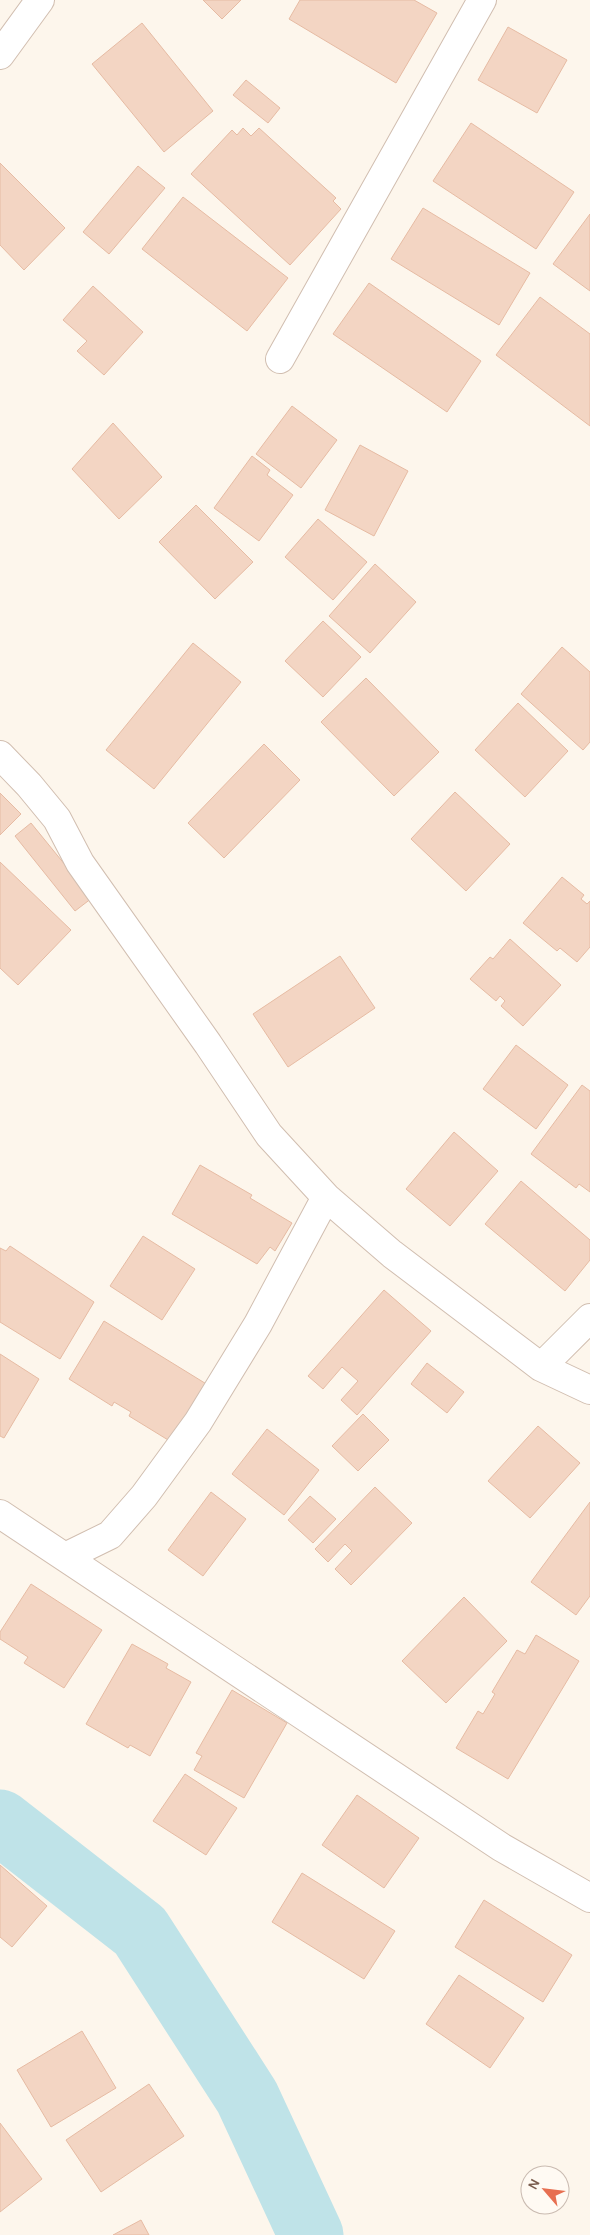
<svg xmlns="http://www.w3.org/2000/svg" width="590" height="2235" viewBox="0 0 590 2235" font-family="Karla,sans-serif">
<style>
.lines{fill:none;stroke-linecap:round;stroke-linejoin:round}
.river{stroke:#bfe3e8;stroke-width:65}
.building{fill:#f3d5c3;stroke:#e6bba3}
.minor-casing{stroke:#d1beb0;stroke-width:30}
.minor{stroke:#fff;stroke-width:28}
</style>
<rect width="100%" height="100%" fill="#fdf6ec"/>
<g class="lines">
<path class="river" d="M0,1822L140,1931L247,2097L311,2235"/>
</g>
<path class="building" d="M203,0H241L222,19Z
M300,0H414L437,13L396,83L289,19Z
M142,23L213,111L164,152L92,64Z
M508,27L567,60L537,113L478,80Z
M246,80L280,108L268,123L233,95Z
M471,123L574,192L536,249L433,181Z
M243,128L251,136L259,128L336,198L333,201L341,209L290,265L191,174L232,130L237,135Z
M0,163L65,228L24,270L0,245Z
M138,166L165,188L109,254L83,232Z
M183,197L288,278L247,331L142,249Z
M423,208L530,273L499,325L391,259Z
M590,214V291L553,264Z
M369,283L481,361L447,412L333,334Z
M93,286L143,332L104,375L77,351L87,341L63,320Z
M540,297L590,334V426L496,355Z
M292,406L337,440L301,488L256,454Z
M113,423L162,477L119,519L72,469Z
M360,445L408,471L374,536L325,510Z
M252,456L270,470L267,475L293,495L259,541L214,508Z
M196,505L253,562L215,599L159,542Z
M318,519L367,562L333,600L285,557Z
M375,564L416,602L370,653L329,616Z
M323,621L361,657L323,697L285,661Z
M193,643L241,682L154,789L106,750Z
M562,647L590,672V742L583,750L521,694Z
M366,678L439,752L394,796L321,722Z
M518,703L568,751L525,797L475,750Z
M264,744L300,780L224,858L188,823Z
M455,792L510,844L466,891L411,839Z
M0,793L21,814L0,835Z
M31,823L92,898L75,911L15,836Z
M0,862L71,930L18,985L0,968Z
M562,877L584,895L581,899L587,904L590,901V947L577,962L560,948L557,951L523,923Z
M510,939L561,985L523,1026L501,1006L505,1001L500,996L496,1001L470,979L490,957L493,959Z
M340,956L375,1008L288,1067L253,1014Z
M516,1045L568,1085L536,1129L483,1089Z
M582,1085L590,1091V1192L579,1184L576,1188L531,1154Z
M454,1132L498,1171L450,1226L406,1189Z
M200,1165L252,1195L250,1198L292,1223L275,1251L270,1247L257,1264L172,1214Z
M521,1181L590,1240V1260L565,1291L485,1224Z
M143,1236L195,1269L162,1320L110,1286Z
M10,1246L94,1302L60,1359L0,1322V1248L6,1251Z
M384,1290L431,1331L357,1415L341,1400L358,1381L342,1367L323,1389L308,1376Z
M104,1321L208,1385L173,1443L129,1416L131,1412L114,1402L112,1406L69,1379Z
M0,1354L39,1379L4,1438L0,1436Z
M427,1363L464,1392L447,1413L411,1384Z
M363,1414L389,1440L358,1471L332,1446Z
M538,1426L580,1463L530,1518L488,1481Z
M267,1429L319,1470L284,1515L232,1474Z
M375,1487L412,1523L351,1585L335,1569L352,1551L345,1544L328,1562L315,1549Z
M211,1492L246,1519L203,1576L168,1550Z
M310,1496L336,1519L313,1543L288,1520Z
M590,1502V1596L576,1615L531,1582Z
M31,1584L102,1630L64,1688L24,1663L28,1657L0,1639V1632Z
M464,1597L507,1641L446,1703L402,1661Z
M536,1635L579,1661L508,1779L456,1748L478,1711L483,1714L495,1694L492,1692L517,1650L525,1654Z
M132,1644L168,1664L166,1668L191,1682L150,1756L130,1745L128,1748L86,1724Z
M232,1690L287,1723L244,1798L194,1770L202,1756L196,1753Z
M185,1774L237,1808L206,1855L153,1821Z
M357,1795L419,1838L384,1888L322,1845Z
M0,1865L47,1906L12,1947L0,1937Z
M302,1873L395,1931L364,1979L272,1922Z
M484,1900L572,1955L543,2002L455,1947Z
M459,1975L524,2018L490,2068L426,2024Z
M82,2031L116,2088L51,2127L17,2070Z
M149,2084L184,2136L101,2192L66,2140Z
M0,2123L42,2179L0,2212Z
M141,2220L149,2235H113Z"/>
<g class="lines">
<defs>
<path id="minor" d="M0,55L40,0
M280,359L482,0
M0,755L29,785L57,819L80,863L208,1044L269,1135L326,1197L392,1254L541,1367L590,1390
M541,1367L590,1318
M0,1514L501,1847L590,1898
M65,1557L110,1535L144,1496L198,1422L258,1324L326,1197"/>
</defs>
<use href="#minor" class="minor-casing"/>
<use href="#minor" class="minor"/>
</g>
<g transform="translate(545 2190) rotate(298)"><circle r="24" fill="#fffaf3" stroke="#cabbb1"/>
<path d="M0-4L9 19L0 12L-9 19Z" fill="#e76f51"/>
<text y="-8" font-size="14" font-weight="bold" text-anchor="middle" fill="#7a5c4d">N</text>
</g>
</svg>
